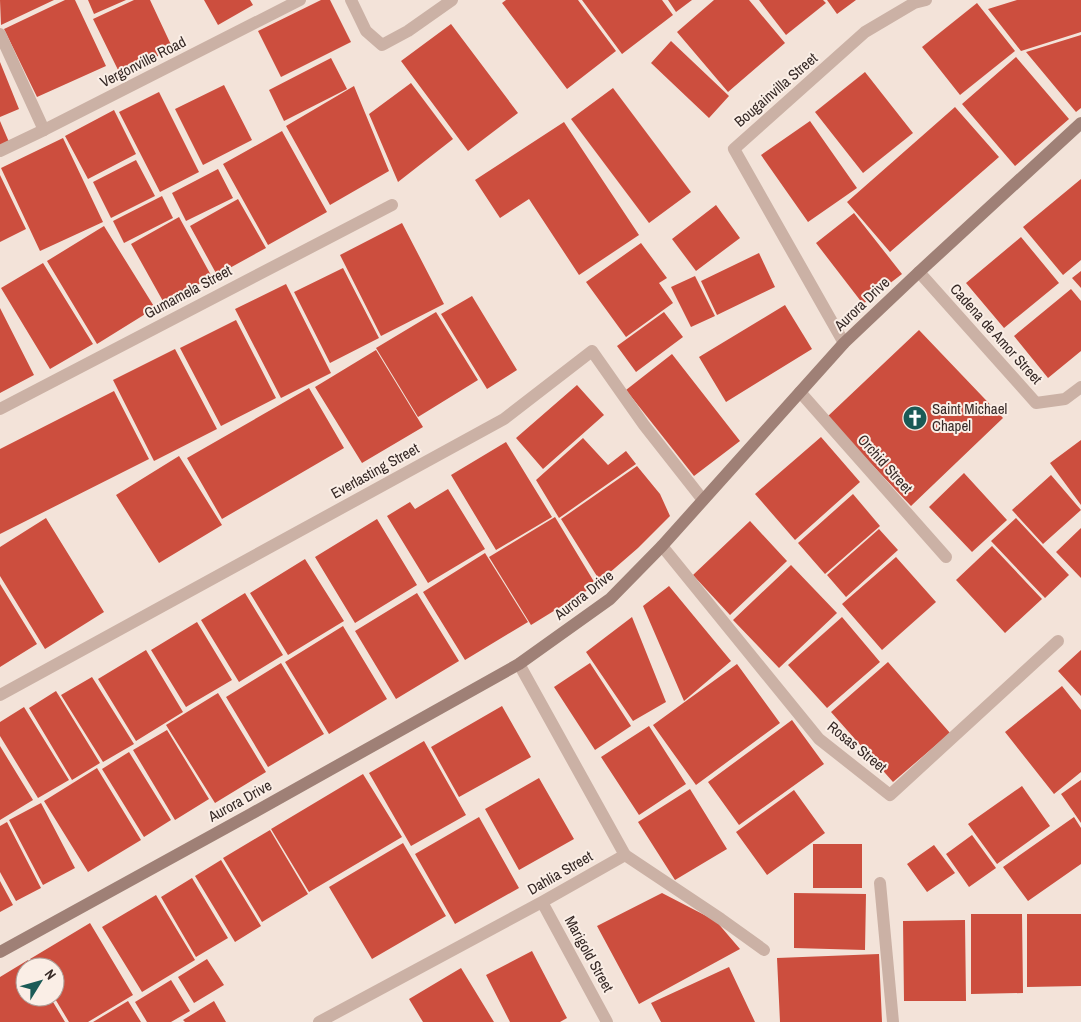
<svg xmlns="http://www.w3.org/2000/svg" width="1081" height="1022" viewBox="0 0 1081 1022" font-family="'Archivo Narrow',sans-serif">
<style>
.building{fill:#cc4e3e}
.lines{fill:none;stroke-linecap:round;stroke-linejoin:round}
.lane{stroke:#cbb1a5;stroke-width:12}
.street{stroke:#cbb1a5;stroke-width:12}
.secondary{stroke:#9f8076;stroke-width:12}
.labels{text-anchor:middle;stroke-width:4;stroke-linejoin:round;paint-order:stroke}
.street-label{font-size:15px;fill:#362926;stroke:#faeee6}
.poi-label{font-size:15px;fill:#362926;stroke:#faeee6;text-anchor:start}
</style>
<rect width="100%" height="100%" fill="#f3e3d9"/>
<path class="building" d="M0,0H54L1,25Z
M65,0H75L106,66L37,97L4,29Z
M88,0H126L94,14Z
M134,0H150L173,49L120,74L93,19Z
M204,0H250L253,5L218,25Z
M321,0H330L351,42L281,77L258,31Z
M506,0H578L616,51L567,89L502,3Z
M582,0H662L673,15L622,54Z
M668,0H692L676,12Z
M714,0H749L785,43L728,92L677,32Z
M759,0H823L826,3L786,35Z
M827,0H856L837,14Z
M1017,0H1081V32L1021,51L988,9Z
M977,3L1015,51L960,95L922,47Z
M451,24L518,113L468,151L401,61Z
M1081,35V108L1076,112L1026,52Z
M671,41L729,96L709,118L651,63Z
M1016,57L1069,119L1015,166L962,104Z
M331,58L347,89L284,121L269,90Z
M0,62L19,109L0,117Z
M865,72L913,133L863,173L815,112Z
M411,83L453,139L398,182L369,114Z
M224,85L252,140L203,165L175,109Z
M354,86L389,171L330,205L286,126Z
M613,88L691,192L649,223L571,119Z
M159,92L199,172L160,192L119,112Z
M955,107L999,157L890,252L847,202Z
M114,110L136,154L88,179L65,136Z
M0,121L9,142L0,146Z
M810,121L857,188L808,222L761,155Z
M564,122L639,235L579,275L529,199L500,218L475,180Z
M282,131L327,212L268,245L223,164Z
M63,138L103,222L40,251L1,168Z
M136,160L155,196L111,218L93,182Z
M218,169L233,198L186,221L172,193Z
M0,175L26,229L0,242Z
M1081,179V260L1063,275L1023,227Z
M162,196L173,218L124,243L113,221Z
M238,199L266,248L217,275L190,226Z
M716,205L740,238L696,271L672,239Z
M854,213L902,274L863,304L816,243Z
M179,217L212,277L164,303L131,244Z
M402,223L444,304L381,336L340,255Z
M104,226L155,308L97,344L47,261Z
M1021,237L1059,283L1004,328L966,283Z
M641,243L667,278L659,283L673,303L626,337L586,282Z
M759,253L775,287L717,315L701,281Z
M43,263L93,344L50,369L1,288Z
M343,268L379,338L330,363L294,292Z
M1081,271V288L1072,278Z
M695,276L715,316L691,327L671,287Z
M286,284L331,373L281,398L235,309Z
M1071,289L1081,301V351L1048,378L1014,336Z
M472,296L517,370L487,389L441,314Z
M785,305L812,349L726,402L699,357Z
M0,308L34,375L0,393Z
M436,312L478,380L418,417L376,348Z
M664,312L683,337L636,372L617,346Z
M236,320L276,398L221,426L180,348Z
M919,330L1003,418L911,506L827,417Z
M175,349L217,429L154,461L113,380Z
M376,350L423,427L362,463L315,387Z
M672,354L740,441L694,476L626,390Z
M577,385L604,415L543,469L516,438Z
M309,388L344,448L222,519L187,458Z
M114,391L149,459L0,534V449Z
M821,437L860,482L795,540L755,494Z
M583,438L608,465L626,451L636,464L559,518L536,480Z
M1081,440V505L1050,463Z
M506,442L552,517L496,550L451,475Z
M179,456L222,525L159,563L116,495Z
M637,466L660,494L670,516L638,548L600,581L561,519Z
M964,473L1007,520L972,552L929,507Z
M1051,475L1081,510L1043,544L1012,510Z
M448,489L485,549L428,583L387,516L410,502L415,509Z
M853,494L880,526L825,574L798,543Z
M555,517L596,585L531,625L489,557Z
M46,518L104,612L45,649L0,576V547Z
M1016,518L1069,575L1045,598L991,541Z
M377,519L417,585L355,623L315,557Z
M750,521L787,561L730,615L693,575Z
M1081,528V578L1056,552Z
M879,529L898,550L846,597L827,575Z
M992,546L1042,599L1005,633L956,580Z
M485,553L528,622L465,660L423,592Z
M896,557L936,602L882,650L842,604Z
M305,559L344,621L288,655L250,593Z
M791,565L837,613L779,668L733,620Z
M0,584L37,644L0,667Z
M669,586L731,661L684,701L643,606Z
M245,593L283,655L239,682L201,620Z
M417,593L459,661L396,699L355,631Z
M632,617L666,702L633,721L586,652Z
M842,617L880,662L827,708L788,665Z
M197,622L232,680L186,707L151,650Z
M343,626L387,699L329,734L285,662Z
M146,650L183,712L136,741L98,679Z
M1081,650V696L1058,671Z
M888,662L950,733L893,782L831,712Z
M281,663L324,734L268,767L226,697Z
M590,663L631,726L595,750L554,687Z
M737,664L780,723L696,785L653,725Z
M92,677L134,744L103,762L61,695Z
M1062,686L1081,710V772L1054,794L1005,732Z
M56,691L100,763L72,780L29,708Z
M218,693L266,772L215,803L166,725Z
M502,706L531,757L459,797L431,747Z
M24,707L69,780L38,798L0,736V722Z
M792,720L824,764L739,825L708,782Z
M649,726L686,784L639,815L601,757Z
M167,730L209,799L175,820L133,750Z
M424,741L466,815L411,846L369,773Z
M0,746L33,800L0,820Z
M129,752L171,820L144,837L102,769Z
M97,768L141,840L88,872L44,801Z
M363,774L402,837L309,892L271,829Z
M539,778L574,839L519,870L485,809Z
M1081,780V823L1061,794Z
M1022,786L1050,826L997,864L968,824Z
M690,789L727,849L675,880L638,822Z
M794,790L825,833L767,875L736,832Z
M41,803L75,868L43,885L9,820Z
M479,817L519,888L455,924L415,854Z
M1074,817L1081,828V864L1028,901L1003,867Z
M7,822L41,888L16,901L0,872V826Z
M270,830L308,894L262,922L223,858Z
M972,835L996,868L969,887L946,854Z
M403,843L446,916L372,959L329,887Z
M813,844H862V888H813Z
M934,845L955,873L927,892L907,864Z
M221,860L261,926L235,942L195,876Z
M192,878L228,938L196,957L161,897Z
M0,881L13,905L0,912Z
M662,893L716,921L740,949L639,1004L597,926Z
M794,893L866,894L865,950L794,948Z
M156,895L195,960L142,992L102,927Z
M971,914H1022L1023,993L971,994Z
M1027,914H1081V986L1027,987Z
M965,920L966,1001H904L903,921Z
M90,923L133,995L88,1022H69L54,997H55V967H36L30,959Z
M532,951L567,1018L560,1022H510L486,975Z
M879,954L882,1022H780L777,958Z
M207,959L224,985L194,1003L178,977Z
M28,960L32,967H25V997H50L65,1022H0V977Z
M729,967L755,1022H661L651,1003Z
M461,968L494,1022H423L409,999Z
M171,980L190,1011L171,1022H147L135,1002Z
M128,1001L141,1022H93Z
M214,1001L226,1022H185L183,1020Z"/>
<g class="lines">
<path class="lane" d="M0,34L44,130
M625,855L721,919L764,950"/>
<path class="street" d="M351,0L366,31L382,45L408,31L452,0
M0,151L44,130L300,0
M919,272L1036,403L1065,399L1081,387
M844,343L734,149L865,32L914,3L926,0
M800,392L946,557
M0,409L392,205
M662,546L819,739L890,795L1058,641
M0,695L504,419L592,351L644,425L703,500
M880,883L893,1022
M542,902L607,1022
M319,1022L542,902L625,855L519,664"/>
<path class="secondary" d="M0,952L251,814L519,664L610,599L662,546L844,343L919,272L1081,123"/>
</g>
<defs>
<symbol id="church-disc" viewBox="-11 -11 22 22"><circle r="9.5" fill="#1a5a56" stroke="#faeee6"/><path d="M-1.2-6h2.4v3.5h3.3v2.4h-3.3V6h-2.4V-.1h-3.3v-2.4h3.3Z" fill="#fff"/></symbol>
</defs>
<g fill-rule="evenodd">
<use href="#church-disc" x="901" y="404" width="28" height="28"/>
</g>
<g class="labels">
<g class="street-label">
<text transform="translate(143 62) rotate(-27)" y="5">Vergonville Road</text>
<text transform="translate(776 90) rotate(-41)" y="5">Bougainvilla Street</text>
<text transform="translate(188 292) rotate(-28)" y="5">Gumamela Street</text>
<text transform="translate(862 304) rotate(-44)" y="5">Aurora Drive</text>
<text transform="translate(996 334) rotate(48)" y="5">Cadena de Amor Street</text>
<text transform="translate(885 464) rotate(48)" y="5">Orchid Street</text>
<text transform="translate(375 471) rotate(-29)" y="5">Everlasting Street</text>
<text transform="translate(584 595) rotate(-38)" y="5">Aurora Drive</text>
<text transform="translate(857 747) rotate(39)" y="5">Rosas Street</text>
<text transform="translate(240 801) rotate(-29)" y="5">Aurora Drive</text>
<text transform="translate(560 873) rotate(-30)" y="5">Dahlia Street</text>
<text transform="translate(589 954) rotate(61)" y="5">Marigold Street</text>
</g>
<g class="poi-label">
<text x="932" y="414">Saint Michael<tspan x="932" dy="17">Chapel</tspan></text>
</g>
</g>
<g transform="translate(40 982) rotate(53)"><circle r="24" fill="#faeee6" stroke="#ac9f99"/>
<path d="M0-4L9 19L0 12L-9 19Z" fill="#1a5a56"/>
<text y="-8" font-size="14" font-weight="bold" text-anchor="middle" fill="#362926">N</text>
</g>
</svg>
